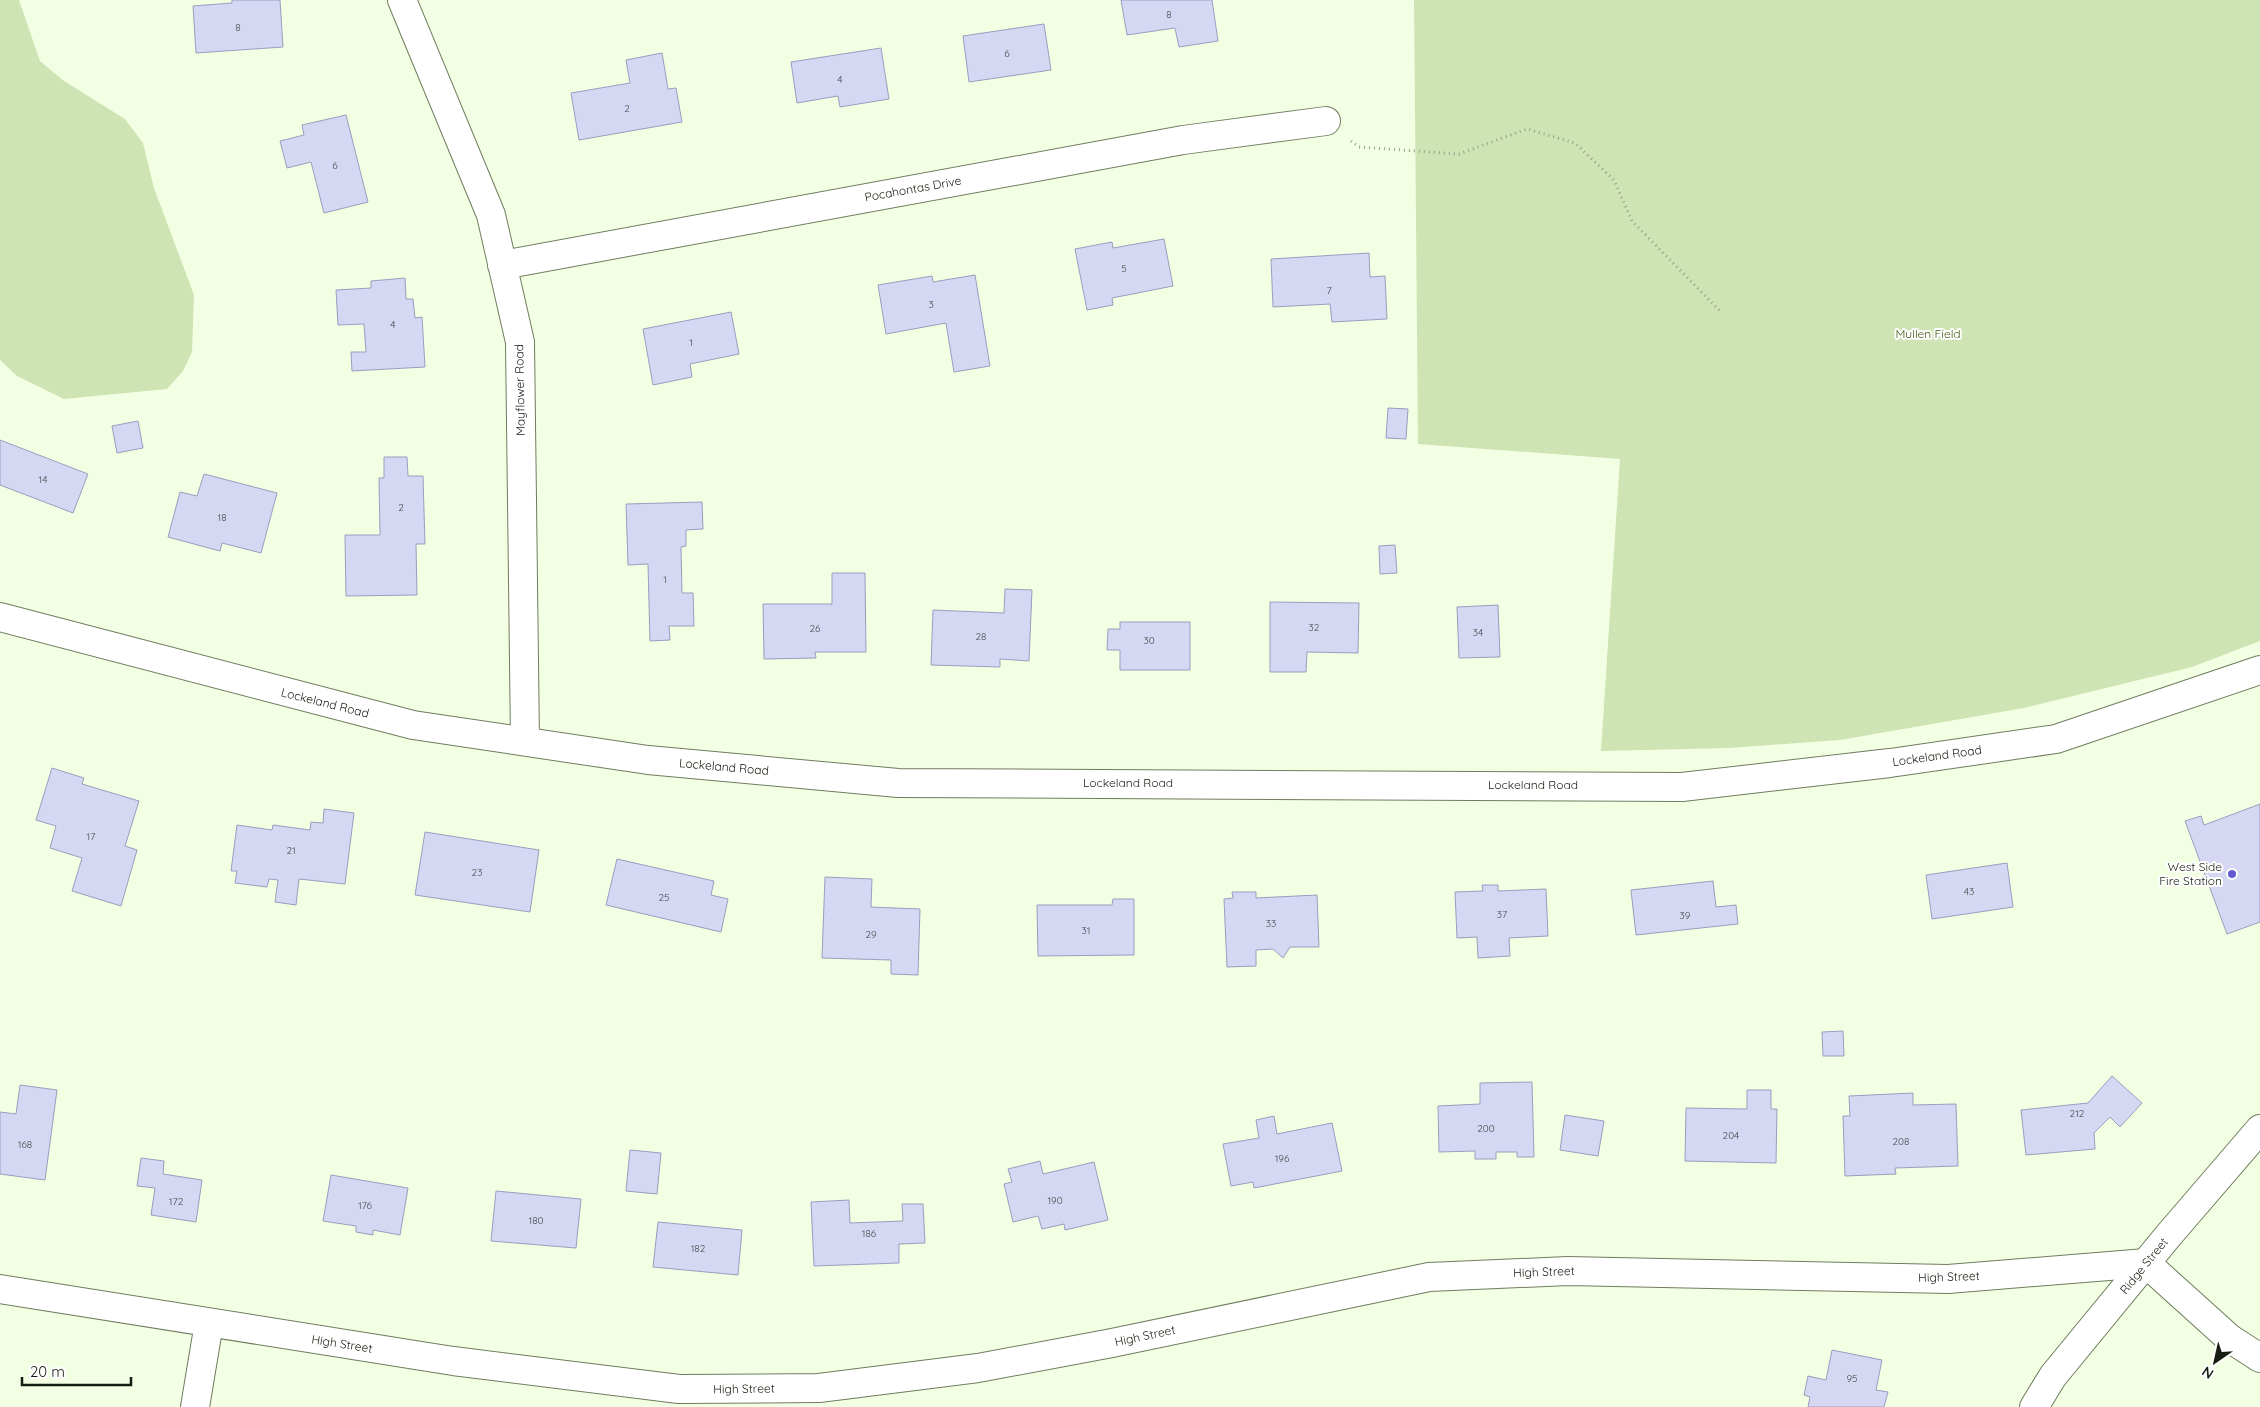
<svg xmlns="http://www.w3.org/2000/svg" width="2260" height="1407" viewBox="0 0 2260 1407" font-family="Quicksand,sans-serif">
<style>
.green{fill:#cfe4b4}
.building{fill:#d5d7f3;stroke:#9a9dbe}
.lines{fill:none;stroke-linecap:round;stroke-linejoin:round}
.street-casing{stroke:#6f7c5e;stroke-width:30}
.secondary-casing{stroke:#6f7c5e;stroke-width:30}
.path{stroke:#959e89;stroke-width:3;stroke-dasharray:1 4;stroke-linecap:butt}
.street{stroke:#fff;stroke-width:28}
.secondary{stroke:#fff;stroke-width:28}
.poi-dot{fill:#625ad3;stroke:#fff;stroke-width:2}
.labels{text-anchor:middle;stroke-width:4;stroke-linejoin:round;paint-order:stroke}
.number-label{font-size:10px;fill:#474c4a}
.street-label{font-size:12px;fill:#181d11;stroke:#fff}
.park-label{font-size:12px;fill:#3e560c;stroke:#fff}
.poi-label{font-size:12px;fill:#181d11;stroke:#fff;text-anchor:end}
</style>
<rect width="100%" height="100%" fill="#f3ffe3"/>
<path class="green" d="M0,0H19L40,61L64,81L125,119L143,143L154,188L194,295L192,352L183,371L167,389L64,399L17,376L0,360Z
M1414,0H2260V641L2192,667L2024,708L1840,740L1730,748L1601,751L1620,459L1418,444Z"/>
<path class="building" d="M232,0H280L283,47L196,53L193,6L232,3Z
M1121,0H1212L1218,41L1179,47L1175,28L1127,35Z
M1044,24L1051,70L969,82L963,36Z
M881,48L889,99L840,107L838,96L797,103L791,62Z
M662,53L668,89L676,88L682,122L579,140L571,93L630,83L626,60Z
M346,115L368,202L324,213L311,162L287,168L280,141L304,135L302,125Z
M1164,239L1173,286L1112,298L1113,305L1087,310L1075,249L1112,242L1113,248Z
M1369,253L1370,277L1385,276L1387,319L1332,322L1330,304L1273,307L1271,259Z
M975,275L990,366L954,372L946,323L886,334L878,285L932,276L933,282Z
M405,278L406,299H413L415,318L422,317L425,367L352,371L351,352H366L364,324L338,325L336,290L371,288V281Z
M731,312L739,354L690,364L692,377L653,385L643,329Z
M1388,408L1408,409L1406,439L1386,438Z
M138,421L143,448L117,453L112,426Z
M0,440L88,474L73,513L0,485Z
M384,457H407L408,476H423L425,544H416L417,595L346,596L345,535H380L379,478H384Z
M204,474L277,493L261,553L222,543L220,551L168,537L180,492L197,496Z
M702,502L703,529L686,530V546L681,547L682,593H693L694,626H669L670,640L650,641L648,564L628,565L626,504Z
M1395,545L1397,573L1380,574L1379,546Z
M832,573H865L866,652H815L816,658L764,659L763,604H832Z
M1005,589L1032,590L1029,661L1000,659V667L931,665L933,610L1004,613Z
M1270,602L1359,603L1358,653L1307,652L1306,672H1270Z
M1498,605L1500,657L1459,658L1457,607Z
M1120,622H1190V670H1120V650H1107L1108,629H1120Z
M52,768L84,778L82,784L139,801L125,846L137,850L121,906L72,891L82,858L50,848L56,826L36,820Z
M2260,804V922L2227,934L2185,821L2201,816L2204,825Z
M324,809L354,813L345,884L299,879L296,905L275,902L278,880L269,879L267,887L235,883L237,871H231L237,825L272,830L273,825L310,830L311,822L323,823Z
M425,832L539,850L530,912L415,895Z
M617,859L714,881L711,895L728,899L721,932L606,905Z
M2007,863L2013,907L1932,919L1926,875Z
M825,877L872,879L871,907L920,909L918,975L891,974V960L822,958Z
M1713,881L1716,907L1736,905L1738,924L1636,935L1631,890Z
M1482,885H1498V891L1546,889L1548,936L1509,938L1510,956L1478,958L1477,937L1457,938L1455,892L1483,891Z
M1232,892H1256V898L1317,895L1319,947H1290L1283,958L1273,949L1256,950V966L1227,967L1224,899L1233,898Z
M1113,899H1134V955L1038,956L1037,905H1112Z
M1843,1031L1844,1056H1823L1822,1032Z
M2112,1076L2142,1103L2120,1127L2110,1117L2094,1133L2095,1149L2026,1155L2021,1110L2088,1103Z
M1532,1082L1534,1157H1517V1152H1496V1159H1475V1151L1439,1152L1438,1106L1480,1104V1083Z
M20,1085L57,1090L45,1180L0,1174V1112L16,1114Z
M1747,1090H1771V1109H1777L1776,1163L1685,1161L1686,1108L1747,1109Z
M1913,1093V1105L1956,1104L1958,1166L1895,1168L1896,1174L1845,1176L1843,1116H1850L1849,1096Z
M1565,1115L1604,1121L1598,1156L1560,1150Z
M1274,1116L1277,1134L1332,1123L1342,1171L1254,1188L1253,1182L1231,1186L1223,1144L1259,1138L1256,1120Z
M630,1150L661,1153L657,1194L626,1191Z
M141,1158L164,1161L163,1174L202,1180L196,1222L151,1215L155,1188L137,1186Z
M1040,1161L1043,1174L1094,1162L1108,1220L1065,1230L1064,1224L1042,1229L1038,1216L1013,1222L1004,1184L1012,1182L1008,1169Z
M331,1175L408,1188L400,1235L373,1230V1235L356,1232V1226L323,1221Z
M496,1191L581,1199L576,1248L491,1241Z
M849,1200L850,1223L903,1221L902,1204H923L925,1243L899,1244V1263L814,1266L811,1202Z
M658,1222L742,1230L738,1275L653,1267Z
M1832,1350L1882,1360L1876,1390L1888,1392L1884,1407H1808L1810,1397L1804,1395L1808,1376L1826,1380Z"/>
<g class="lines">
<defs>
<path id="street" d="M402,0L491,215L520,342L525,741
M502,265L1183,140L1326,121
M0,1289L453,1361L679,1389L819,1388L978,1368L1112,1343L1429,1277L1568,1271L1948,1279L2146,1263L2229,1338L2260,1358
M195,1407L209,1323"/>
<path id="secondary" d="M0,617L413,725L648,760L898,783L1682,787L1890,763L2056,739L2260,670
M2034,1407L2053,1376L2168,1236L2260,1129"/>
</defs>
<use href="#street" class="street-casing"/>
<use href="#secondary" class="secondary-casing"/>
<path class="path" d="M1351,141L1359,147L1459,154L1527,129L1575,143L1614,180L1632,221L1721,312"/>
<use href="#street" class="street"/>
<use href="#secondary" class="secondary"/>
</g>
<circle class="poi-dot" cx="2232" cy="874" r="5"/>
<g class="labels">
<g class="number-label">
<text x="1169" y="18">8</text>
<text x="238" y="31">8</text>
<text x="1007" y="57">6</text>
<text x="840" y="83">4</text>
<text x="627" y="112">2</text>
<text x="335" y="169">6</text>
<text x="1124" y="272">5</text>
<text x="1329" y="294">7</text>
<text x="931" y="308">3</text>
<text x="393" y="328">4</text>
<text x="691" y="346">1</text>
<text x="43" y="483">14</text>
<text x="401" y="511">2</text>
<text x="222" y="521">18</text>
<text x="665" y="583">1</text>
<text x="1314" y="631">32</text>
<text x="815" y="632">26</text>
<text x="1478" y="636">34</text>
<text x="981" y="640">28</text>
<text x="1149" y="644">30</text>
<text x="91" y="840">17</text>
<text x="291" y="854">21</text>
<text x="477" y="876">23</text>
<text x="1969" y="895">43</text>
<text x="664" y="901">25</text>
<text x="1502" y="918">37</text>
<text x="1685" y="919">39</text>
<text x="1271" y="927">33</text>
<text x="1086" y="934">31</text>
<text x="871" y="938">29</text>
<text x="2077" y="1117">212</text>
<text x="1486" y="1132">200</text>
<text x="1731" y="1139">204</text>
<text x="1901" y="1145">208</text>
<text x="25" y="1148">168</text>
<text x="1282" y="1162">196</text>
<text x="1055" y="1204">190</text>
<text x="176" y="1205">172</text>
<text x="365" y="1209">176</text>
<text x="536" y="1224">180</text>
<text x="869" y="1237">186</text>
<text x="698" y="1252">182</text>
<text x="1852" y="1382">95</text>
</g>
<g class="street-label">
<text transform="translate(913 189) rotate(-10)" y="4">Pocahontas Drive</text>
<text transform="translate(520 390) rotate(-91)" y="4">Mayflower Road</text>
<text transform="translate(325 703) rotate(14)" y="4">Lockeland Road</text>
<text transform="translate(1937 756) rotate(-8)" y="4">Lockeland Road</text>
<text transform="translate(724 767) rotate(5)" y="4">Lockeland Road</text>
<text x="1128" y="787">Lockeland Road</text>
<text x="1533" y="789">Lockeland Road</text>
<text transform="translate(2144 1266) rotate(-51)" y="4">Ridge Street</text>
<text transform="translate(1544 1272) rotate(-2)" y="4">High Street</text>
<text transform="translate(1949 1277) rotate(-2)" y="4">High Street</text>
<text transform="translate(1145 1336) rotate(-12)" y="4">High Street</text>
<text transform="translate(342 1344) rotate(9)" y="4">High Street</text>
<text transform="translate(744 1389) rotate(-1)" y="4">High Street</text>
</g>
<g class="park-label">
<text x="1928" y="338">Mullen Field</text>
</g>
<g class="poi-label">
<text x="2222" y="871">West Side<tspan x="2222" dy="14">Fire Station</tspan></text>
</g>
</g>
<g transform="translate(2215 1362) rotate(214)" stroke="#ffffff" stroke-width="4" paint-order="stroke">
<path d="M0-4L9 19L0 12L-9 19Z" fill="#181d11"/>
<text y="-8" font-size="14" font-weight="bold" text-anchor="middle" fill="#181d11">N</text>
</g>
<path d="M22 1377v8h109v-8" fill="none" stroke="#181d11" stroke-width="2.5"/>
<text x="30" y="1377" font-size="15" fill="#181d11" stroke="#ffffff" stroke-width="4" paint-order="stroke">20 m</text>
</svg>
